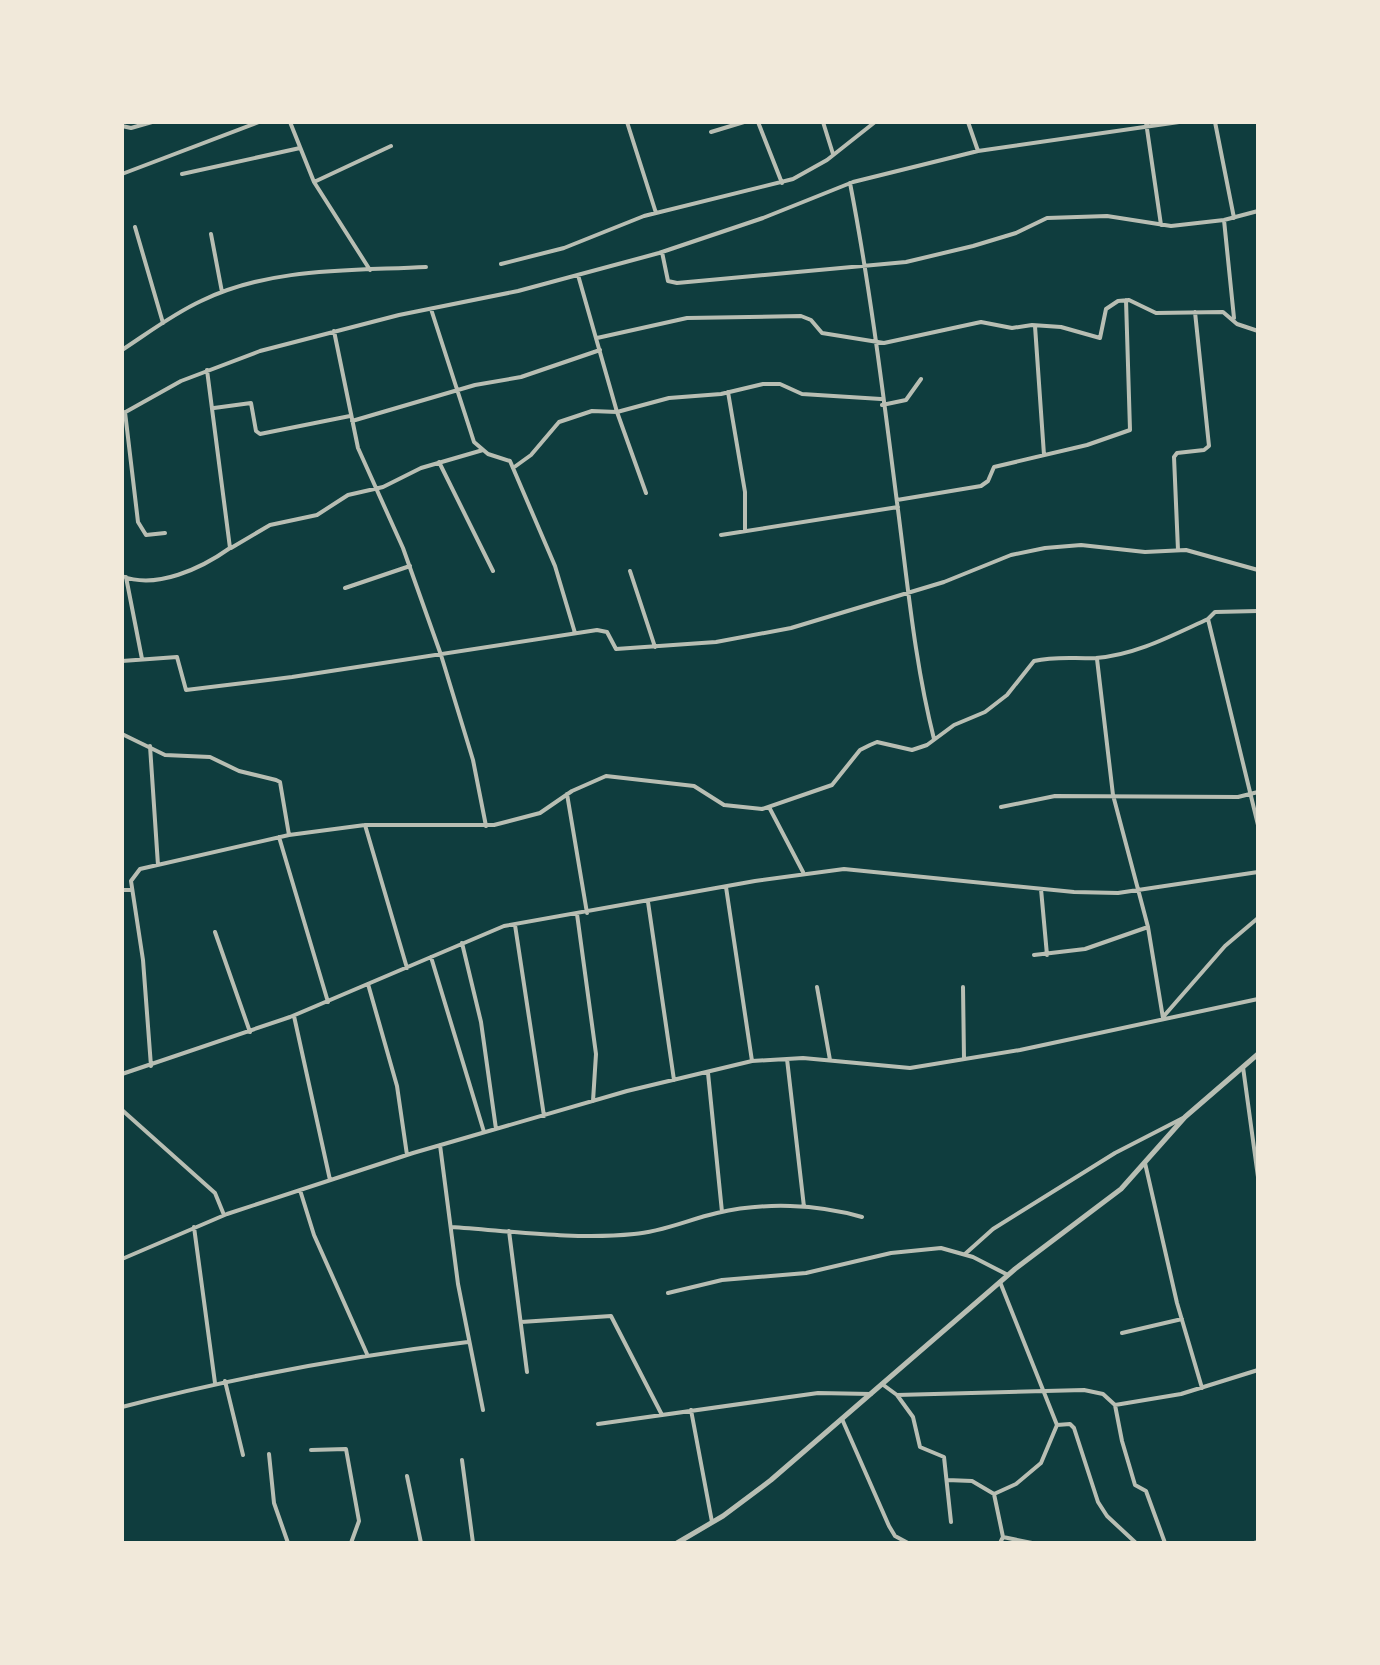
<svg xmlns="http://www.w3.org/2000/svg" width="1380" height="1665" viewBox="0 0 1380 1665" font-family="'Fira Sans Condensed',sans-serif">
<style>
.lines{fill:none;stroke-linecap:round;stroke-linejoin:round}
.minor{stroke:#b8beb3;stroke-width:4}
.tertiary{stroke:#b8beb3;stroke-width:5}
</style>
<rect width="100%" height="100%" fill="#0f3d3e"/>
<g class="lines">
<path class="minor" d="M290,122L314,182L370,270
M627,122L656,213
M758,122L782,183
M823,122L833,154
M968,122L978,151
M1146,122L1161,225
M1215,122L1234,218
M122,126L131,128L152,122
M711,132L744,122
M122,174L259,122
M182,174L300,148
M314,182L391,146
M850,183C871,292 884,401 898,510C908,587 915,664 934,739
M1224,220L1234,318
M135,227L163,323
M211,234L222,292
M662,252L668,281L677,283L906,262L973,246L1016,233L1047,218L1107,216L1171,226L1224,220L1258,211
M501,264L564,248L644,216L793,179L827,160L875,122
M578,275L617,412L646,493
M431,309L474,442L488,454L510,461L555,566L575,633
M1035,326L1044,455
M334,331L358,448L403,548L441,655L473,760L486,826
M597,338L687,318L801,316L811,320L822,333L884,343L981,322L1012,328L1032,325L1061,327L1100,338L1106,309L1118,301L1129,300L1156,313L1223,312L1237,324L1258,331
M122,350C148,333 173,314 201,301C270,267 351,271 426,267
M728,392L745,492V531
M882,405L906,400L921,379
M214,408L251,403L256,431L260,434L350,416
M125,412L138,522L146,535L165,533
M122,414L181,381L260,351L399,315L518,291L659,253L763,218L853,182L978,151L1179,122
M352,421L475,385L521,377L600,350
M439,462L493,571
M513,468L531,455L559,422L592,411L617,412L669,398L721,394L763,384H780L802,394L881,399
M897,500L981,486L988,481L994,467L1087,445L1130,430L1126,300
M721,535L898,507
M231,548L270,525L317,515L348,495L383,487L421,468L483,450
M1178,550L1174,457L1177,453L1204,450L1209,446L1195,312
M630,571L655,647
M122,576C156,590 202,568 230,548L207,370
M126,577L142,659
M345,588L410,566
M1208,619L1258,825
M1097,659L1113,795L1148,927L1163,1018
M122,661L177,657L186,690L292,677L597,630L607,632L616,649L716,642L791,628L944,582L1011,555L1045,548L1081,545L1145,552L1186,550L1258,570
M122,734L165,755L210,757L239,771L276,780L280,782L289,835
M150,746L158,865
M567,794L587,913
M769,807L803,872
M1001,807L1055,796L1238,797L1258,792
M365,825L407,968
M279,837L328,1002
M726,887L752,1061
M1041,889L1047,955
M122,890H132
M648,902L674,1080
M577,914L596,1054L593,1101
M515,925L544,1116
M215,932L250,1032
M462,943L481,1022L496,1129
M1034,955L1085,949L1148,927
M431,957L484,1132
M368,984L397,1086L407,1155
M817,987L830,1060
M963,987L964,1059
M294,1016L330,1180
M1163,1017L1225,946L1258,918
M787,1059L804,1207
M151,1066L143,960L131,881L140,869L289,835L365,825H494L540,813L572,791L606,776L694,786L724,805L762,809L832,785L860,750L870,745L877,742L912,750L927,745L954,725L985,712L1007,695L1034,661C1056,656 1075,659 1096,658C1136,655 1173,635 1208,619L1215,612L1258,611
M1243,1067L1258,1177
M708,1073L722,1212
M122,1074L290,1017L504,926L755,881L844,869L1074,892L1118,893L1258,872
M122,1110L215,1193L224,1215
M440,1145L458,1284L483,1410
M1145,1163L1177,1303L1202,1388
M300,1190L314,1235L367,1354
M194,1227L215,1383
M451,1227C511,1231 575,1240 634,1234C662,1232 690,1219 717,1213C764,1202 817,1204 862,1217
M509,1231L527,1372
M965,1254L993,1229L1115,1153L1183,1118
M122,1259L227,1214L413,1153L627,1091L752,1061L803,1058L910,1068L1020,1050L1258,999
M668,1293L722,1280L806,1273L891,1253L941,1248L973,1257L1008,1275
M521,1322L611,1316L662,1415
M1122,1333L1182,1319
M225,1381L243,1455
M882,1384L897,1395L1084,1390L1103,1394L1115,1405L1181,1394L1258,1370
M897,1395L913,1417L920,1447L944,1457L951,1522
M1115,1405L1122,1441L1135,1485L1146,1491L1165,1543
M122,1407C237,1377 351,1356 468,1342
M691,1410L712,1522
M842,1419L889,1526L895,1536L908,1543
M598,1424L818,1393L871,1394
M1057,1425L1070,1424L1074,1428L1098,1502L1107,1516L1136,1543
M311,1450L346,1449L359,1521L351,1543
M269,1454L274,1503L288,1543
M462,1460L473,1543
M407,1476L421,1543
M947,1480L972,1481L994,1494L1003,1537L1000,1543
M994,1494L1016,1484L1041,1463L1057,1425L1000,1282
M1003,1537L1032,1543
M1254,1543L1258,1542"/>
<path class="tertiary" d="M677,1543L723,1516L771,1480L1015,1269L1121,1189L1185,1117L1258,1054"/>
</g>
<rect width="1380" height="1665" fill="none" stroke="#f1e9da" stroke-width="248"/>
</svg>
